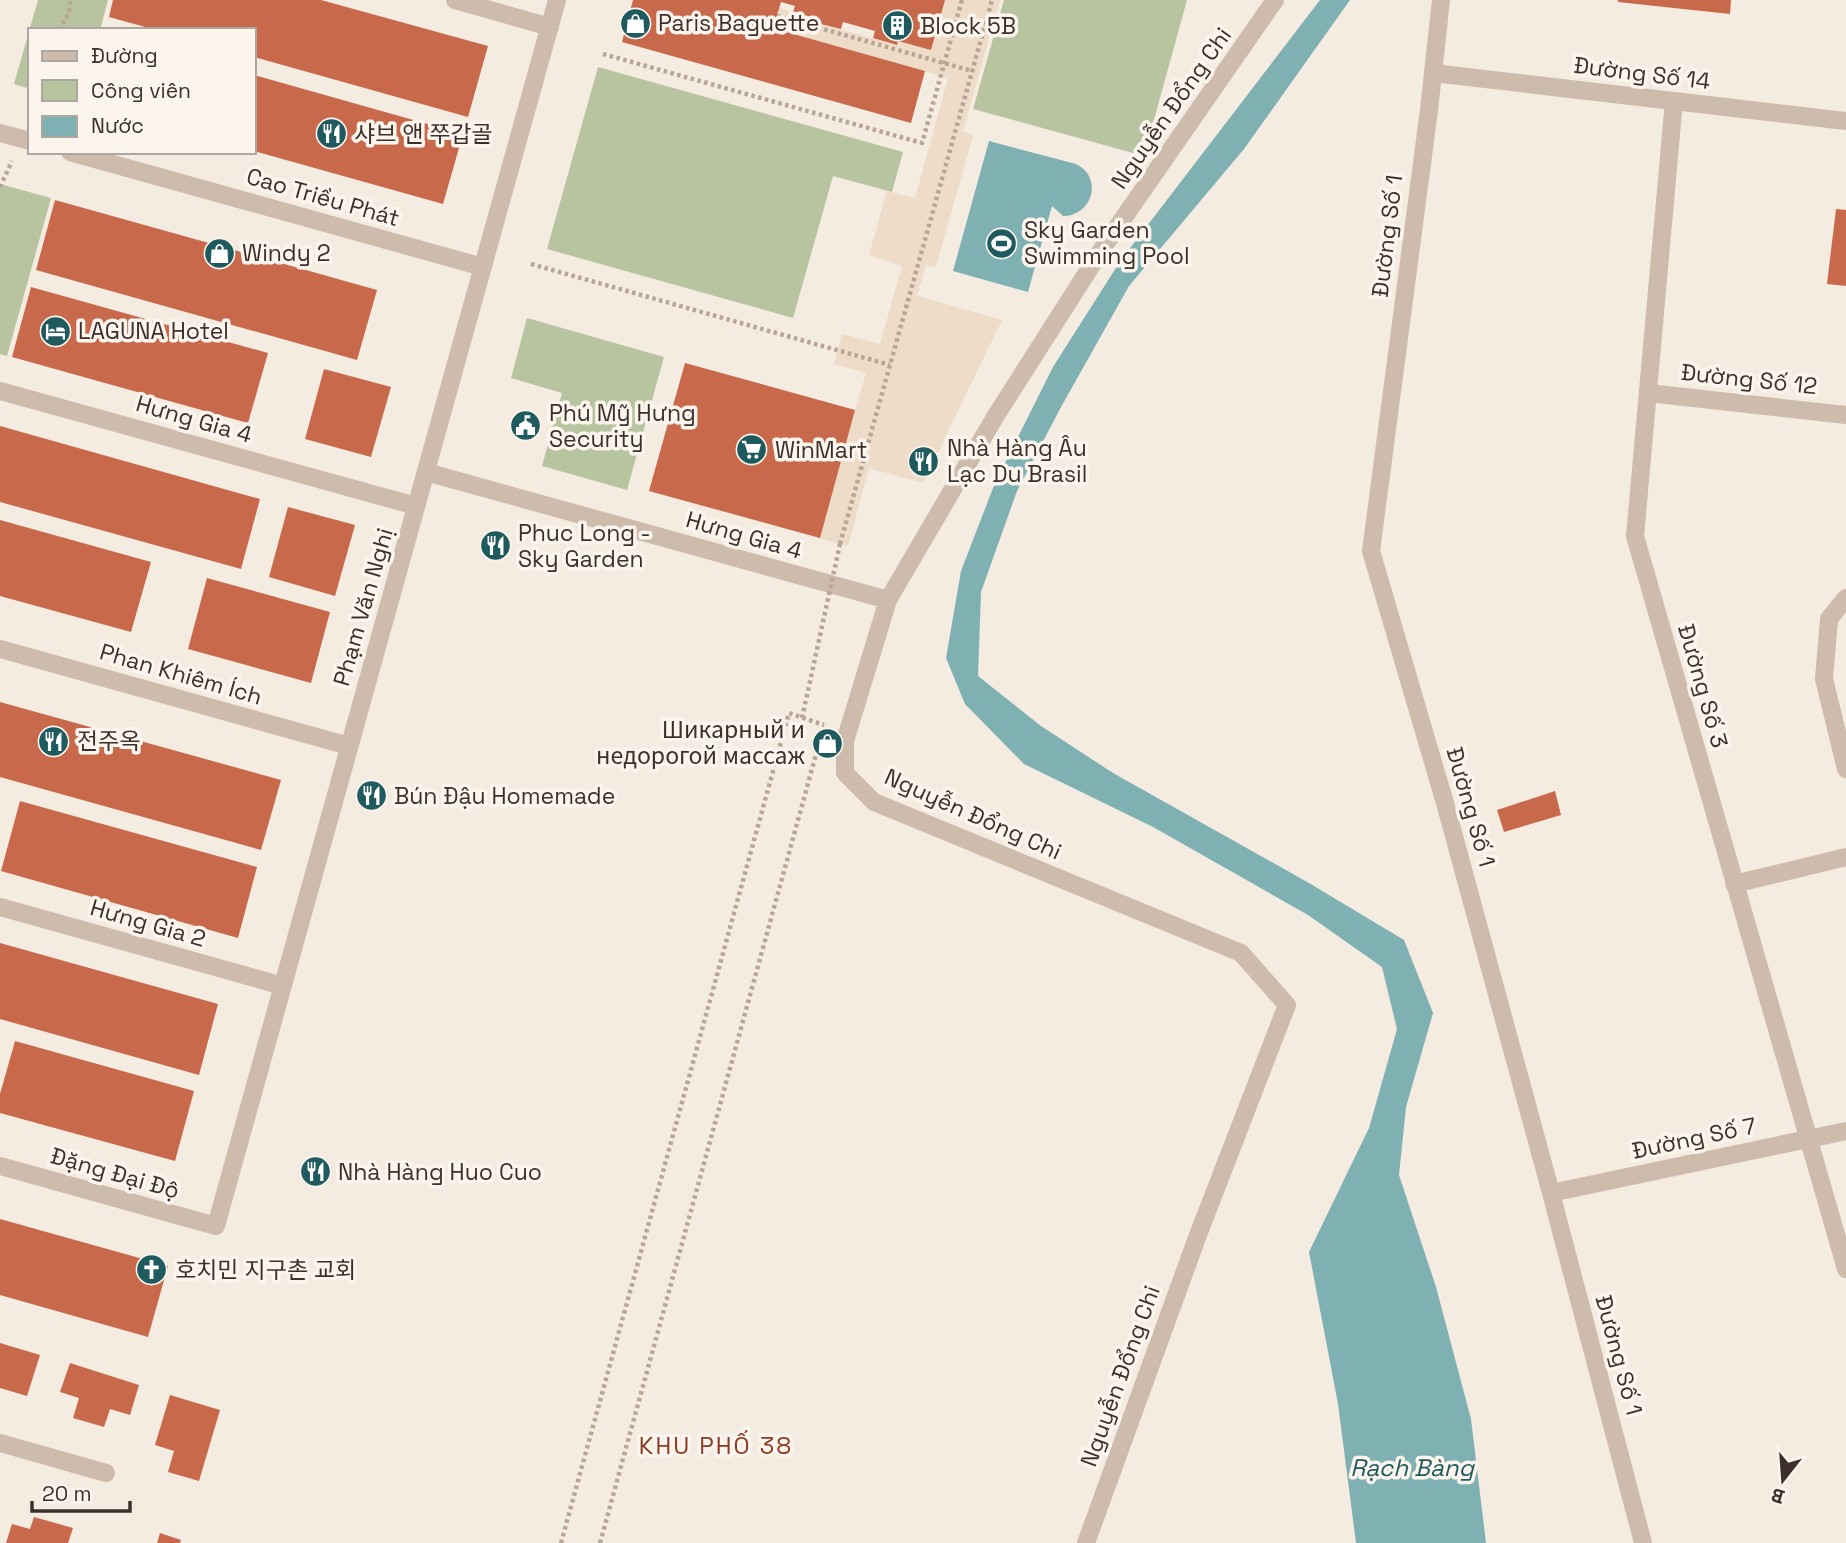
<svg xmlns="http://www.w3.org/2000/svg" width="1846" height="1543" viewBox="0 0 1846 1543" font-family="'Space Grotesk','Noto Sans KR',sans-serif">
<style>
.green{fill:#b8c4a0}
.plaza{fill:#ecdcc8}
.water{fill:#7fb0b2}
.building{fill:#c8694b}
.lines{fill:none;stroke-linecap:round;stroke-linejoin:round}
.path{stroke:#b9a596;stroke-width:4.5;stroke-dasharray:3.5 3.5;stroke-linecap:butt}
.minor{stroke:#cdbbac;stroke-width:18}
.path-bridge{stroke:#b9a596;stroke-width:4.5;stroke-dasharray:3.5 3.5;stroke-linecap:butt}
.labels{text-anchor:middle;stroke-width:7;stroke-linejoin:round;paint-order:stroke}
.poi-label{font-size:23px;fill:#3b302b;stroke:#fbf5ee;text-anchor:start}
.street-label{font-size:23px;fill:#3b302b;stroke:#fbf5ee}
.neighbourhood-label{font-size:24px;letter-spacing:2px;fill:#8c3b22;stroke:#fbf5ee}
.water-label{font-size:24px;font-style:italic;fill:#1f5a5e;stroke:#fbf5ee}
</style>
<rect width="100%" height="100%" fill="#f4ebe1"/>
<path class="green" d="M38,0H108L100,30H30V89L14,84Z
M1004,0H1187L1144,156L973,109Z
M598,67L903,152L892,192L833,176L793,318L547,249Z
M0,184L51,198L7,356L0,354Z
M527,318L664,357L627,490L542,466L562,393L511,378Z"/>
<path class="plaza" d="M945,0H1000L963,131L973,135L936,267L926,265L917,296L1002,320L923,483L869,468L848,546L649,491L685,363L855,410L866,373L834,364L842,334L880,344L902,266L869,255L887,191L915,198L948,78L773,28L779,8L818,19V23L896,45L898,41Z"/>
<path class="water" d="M1320,0H1350L1244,149L1129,286L1061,407L1017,491L981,592L978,676L1041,726L1113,773L1309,883L1404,940L1433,1013L1406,1107L1399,1175L1436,1287L1471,1419L1486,1543H1356L1338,1404L1309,1252L1369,1128L1397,1029L1382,967L1308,915L1153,827L1024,764L965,704L946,658L961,571L995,483L1053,367L1121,260Z
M989,141L1076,164C1104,178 1092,216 1063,216L1052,206L1028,292L953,271Z"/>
<path class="building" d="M113,0H321L488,46L468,117L254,57V30H156L109,17Z
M633,0H945L931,50L898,41L897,45L873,38L875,31L843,22L841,29L817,23L818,19L793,12L795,6L781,2L774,25L766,22L765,26L925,71L911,123L622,42Z
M1618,0H1731L1730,14L1618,2Z
M254,75L463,134L443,204L254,151Z
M55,200L377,290L357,360L36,270Z
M1836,209L1846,210V286L1827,284Z
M31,287L268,353L248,423L12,357Z
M685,363L855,410L820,538L649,491Z
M324,369L391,387L371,457L305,439Z
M0,426L260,499L241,569L0,502Z
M288,507L355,525L335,596L269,577Z
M0,520L151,562L131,632L0,596Z
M207,578L330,612L311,683L188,649Z
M0,702L281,780L261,850L0,777Z
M1555,791L1561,815L1504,832L1497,810Z
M20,801L257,867L238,938L1,871Z
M0,943L218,1004L199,1075L0,1019Z
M15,1041L194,1091L175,1161L0,1113V1094Z
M0,1219L168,1266L148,1337L0,1295Z
M0,1343L40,1355L27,1396L0,1388Z
M70,1363L139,1385L130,1415L110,1409L104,1427L73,1418L79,1398L60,1392Z
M170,1395L220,1410L199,1481L168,1472L174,1451L155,1445Z
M34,1517L73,1528L68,1543H6L12,1524L30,1529Z
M160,1533L181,1540L180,1543H157Z"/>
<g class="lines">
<path class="path" d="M777,16L972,71
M813,26L815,18
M59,30L69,13L70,0
M603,54L922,143L962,0
M0,187L12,161
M531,264L890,365
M840,544L992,0
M561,1543L789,713L824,725
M600,1543L818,747"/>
<path class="minor" d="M455,0L550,27
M1441,0L1429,110L1371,551L1445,803L1551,1193L1643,1543
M1433,73L1846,121
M1674,101L1635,536L1846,1269
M0,133L30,141
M70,152L483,267
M0,391L416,506
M1648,393L1846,415
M426,472L888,600
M1846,598L1829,619L1824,679L1846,769
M0,649L349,746
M1734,884L1846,857
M0,907L283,986
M0,1166L216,1226L557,0
M1551,1193L1846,1131
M0,1443L106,1473
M1086,1543L1198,1235L1287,1005L1241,953L874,802L845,773V741L888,600L995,417L1104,246L1275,0"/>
<path class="path-bridge" d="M802,718L840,544"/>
</g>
<defs>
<symbol id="shop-disc" viewBox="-11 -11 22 22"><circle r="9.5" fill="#1f5a5e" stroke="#fbf5ee"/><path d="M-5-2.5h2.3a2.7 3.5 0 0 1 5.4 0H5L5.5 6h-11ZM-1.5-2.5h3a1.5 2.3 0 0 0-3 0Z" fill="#fff"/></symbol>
<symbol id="building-disc" viewBox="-11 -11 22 22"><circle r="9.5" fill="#1f5a5e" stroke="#fbf5ee"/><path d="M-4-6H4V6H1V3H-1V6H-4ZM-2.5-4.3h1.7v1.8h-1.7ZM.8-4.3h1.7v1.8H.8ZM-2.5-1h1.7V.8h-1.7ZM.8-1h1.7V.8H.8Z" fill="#fff"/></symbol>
<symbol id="restaurant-disc" viewBox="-11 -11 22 22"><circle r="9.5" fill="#1f5a5e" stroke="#fbf5ee"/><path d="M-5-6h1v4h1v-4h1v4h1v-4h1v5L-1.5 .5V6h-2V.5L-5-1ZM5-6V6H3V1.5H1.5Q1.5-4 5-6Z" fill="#fff"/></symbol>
<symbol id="stadium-disc" viewBox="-11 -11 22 22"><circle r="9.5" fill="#1f5a5e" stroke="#fbf5ee"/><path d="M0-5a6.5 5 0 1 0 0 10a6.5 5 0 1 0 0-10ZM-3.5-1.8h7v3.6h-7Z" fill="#fff"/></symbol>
<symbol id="hotel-disc" viewBox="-11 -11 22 22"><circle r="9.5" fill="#1f5a5e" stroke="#fbf5ee"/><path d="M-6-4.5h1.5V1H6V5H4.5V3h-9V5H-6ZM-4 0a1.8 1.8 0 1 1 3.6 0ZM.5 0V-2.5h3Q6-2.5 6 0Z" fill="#fff"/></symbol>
<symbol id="civic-disc" viewBox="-11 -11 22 22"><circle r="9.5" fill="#1f5a5e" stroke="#fbf5ee"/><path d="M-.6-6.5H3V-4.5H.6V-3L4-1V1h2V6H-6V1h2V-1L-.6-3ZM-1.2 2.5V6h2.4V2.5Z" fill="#fff"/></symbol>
<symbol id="supermarket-disc" viewBox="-11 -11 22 22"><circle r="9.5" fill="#1f5a5e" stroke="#fbf5ee"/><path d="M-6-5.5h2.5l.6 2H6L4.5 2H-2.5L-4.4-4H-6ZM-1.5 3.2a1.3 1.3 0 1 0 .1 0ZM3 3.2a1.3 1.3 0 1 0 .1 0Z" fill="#fff"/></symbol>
<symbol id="church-disc" viewBox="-11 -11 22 22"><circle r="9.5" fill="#1f5a5e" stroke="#fbf5ee"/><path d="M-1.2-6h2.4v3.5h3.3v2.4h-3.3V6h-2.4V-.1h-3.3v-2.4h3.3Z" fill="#fff"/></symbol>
</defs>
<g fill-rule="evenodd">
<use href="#shop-disc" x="618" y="6" width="35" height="35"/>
<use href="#building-disc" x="880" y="8" width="35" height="35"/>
<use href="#restaurant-disc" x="314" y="116" width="35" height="35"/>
<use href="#stadium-disc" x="984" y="226" width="35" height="35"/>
<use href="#shop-disc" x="202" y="236" width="35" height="35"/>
<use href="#hotel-disc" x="38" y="314" width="35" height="35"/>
<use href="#civic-disc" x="508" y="408" width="35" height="35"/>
<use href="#supermarket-disc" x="734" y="432" width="35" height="35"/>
<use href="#restaurant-disc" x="906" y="444" width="35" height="35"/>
<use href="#restaurant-disc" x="478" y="528" width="35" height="35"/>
<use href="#restaurant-disc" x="36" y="724" width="35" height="35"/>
<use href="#shop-disc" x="810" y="726" width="35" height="35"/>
<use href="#restaurant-disc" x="354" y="778" width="35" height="35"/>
<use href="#restaurant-disc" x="298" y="1154" width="35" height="35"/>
<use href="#church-disc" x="134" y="1252" width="35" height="35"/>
</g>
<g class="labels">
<g class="poi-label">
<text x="658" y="31">Paris Baguette</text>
<text x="920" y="34">Block 5B</text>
<text x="354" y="142">샤브 앤 쭈갑골</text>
<text x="1024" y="238">Sky Garden<tspan x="1024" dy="26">Swimming Pool</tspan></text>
<text x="242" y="261">Windy 2</text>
<text x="78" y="339">LAGUNA Hotel</text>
<text x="549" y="421">Phú Mỹ Hưng<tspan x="549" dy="26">Security</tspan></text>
<text x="947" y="456">Nhà Hàng Âu<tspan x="947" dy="26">Lạc Du Brasil</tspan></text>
<text x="775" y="458">WinMart</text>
<text x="518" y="541">Phuc Long -<tspan x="518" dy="26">Sky Garden</tspan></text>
<text x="805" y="738" text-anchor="end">Шикарный и<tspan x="805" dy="26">недорогой массаж</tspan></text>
<text x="77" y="749">전주옥</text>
<text x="394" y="804">Bún Đậu Homemade</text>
<text x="338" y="1180">Nhà Hàng Huo Cuo</text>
<text x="175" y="1278">호치민 지구촌 교회</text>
</g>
<g class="street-label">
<text transform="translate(1642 73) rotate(7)" y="8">Đường Số 14</text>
<text transform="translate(1171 108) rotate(-55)" y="8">Nguyễn Đổng Chi</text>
<text transform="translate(323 197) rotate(16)" y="8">Cao Triều Phát</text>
<text transform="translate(1387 236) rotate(-83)" y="8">Đường Số 1</text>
<text transform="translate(1749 379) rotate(6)" y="8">Đường Số 12</text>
<text transform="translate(194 419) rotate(16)" y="8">Hưng Gia 4</text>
<text transform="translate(744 535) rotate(16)" y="8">Hưng Gia 4</text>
<text transform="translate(363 607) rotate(-74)" y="8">Phạm Văn Nghị</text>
<text transform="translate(181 674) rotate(16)" y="8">Phan Khiêm Ích</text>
<text transform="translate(1703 686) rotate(74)" y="8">Đường Số 3</text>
<text transform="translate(1471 807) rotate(74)" y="8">Đường Số 1</text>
<text transform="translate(973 814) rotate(24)" y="8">Nguyễn Đổng Chi</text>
<text transform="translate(148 923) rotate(16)" y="8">Hưng Gia 2</text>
<text transform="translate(1694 1138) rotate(-12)" y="8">Đường Số 7</text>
<text transform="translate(115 1173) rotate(16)" y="8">Đặng Đại Độ</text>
<text transform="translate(1619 1355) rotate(75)" y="8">Đường Số 1</text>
<text transform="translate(1120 1376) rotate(-70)" y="8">Nguyễn Đổng Chi</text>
</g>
<g class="neighbourhood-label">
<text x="716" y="1454">KHU PHỐ 38</text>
</g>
<g class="water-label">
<text x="1412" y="1476">Rạch Bàng</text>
</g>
</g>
<rect x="28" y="28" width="228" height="126" fill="#fbf5ee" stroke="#aea6a0" stroke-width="2"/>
<rect x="42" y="51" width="35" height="10" fill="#cdbbac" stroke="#aea6a0" stroke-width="2"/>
<text x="91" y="63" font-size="21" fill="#3b302b">Đường</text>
<rect x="42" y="80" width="35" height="21" fill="#b8c4a0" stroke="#aea6a0" stroke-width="2"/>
<text x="91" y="98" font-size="21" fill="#3b302b">Công viên</text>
<rect x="42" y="116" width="35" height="21" fill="#7fb0b2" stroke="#aea6a0" stroke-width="2"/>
<text x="91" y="133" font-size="21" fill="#3b302b">Nước</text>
<g transform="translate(1783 1480) rotate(197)" stroke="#fbf5ee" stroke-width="5" paint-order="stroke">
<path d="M0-5L12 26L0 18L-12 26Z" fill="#3b302b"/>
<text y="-10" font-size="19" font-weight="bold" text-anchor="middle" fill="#3b302b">B</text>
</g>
<path d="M32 1501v10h98v-10" fill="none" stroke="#3b302b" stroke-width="3.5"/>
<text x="42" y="1501" font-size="21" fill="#3b302b" stroke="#fbf5ee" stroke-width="5" paint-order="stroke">20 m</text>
</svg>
